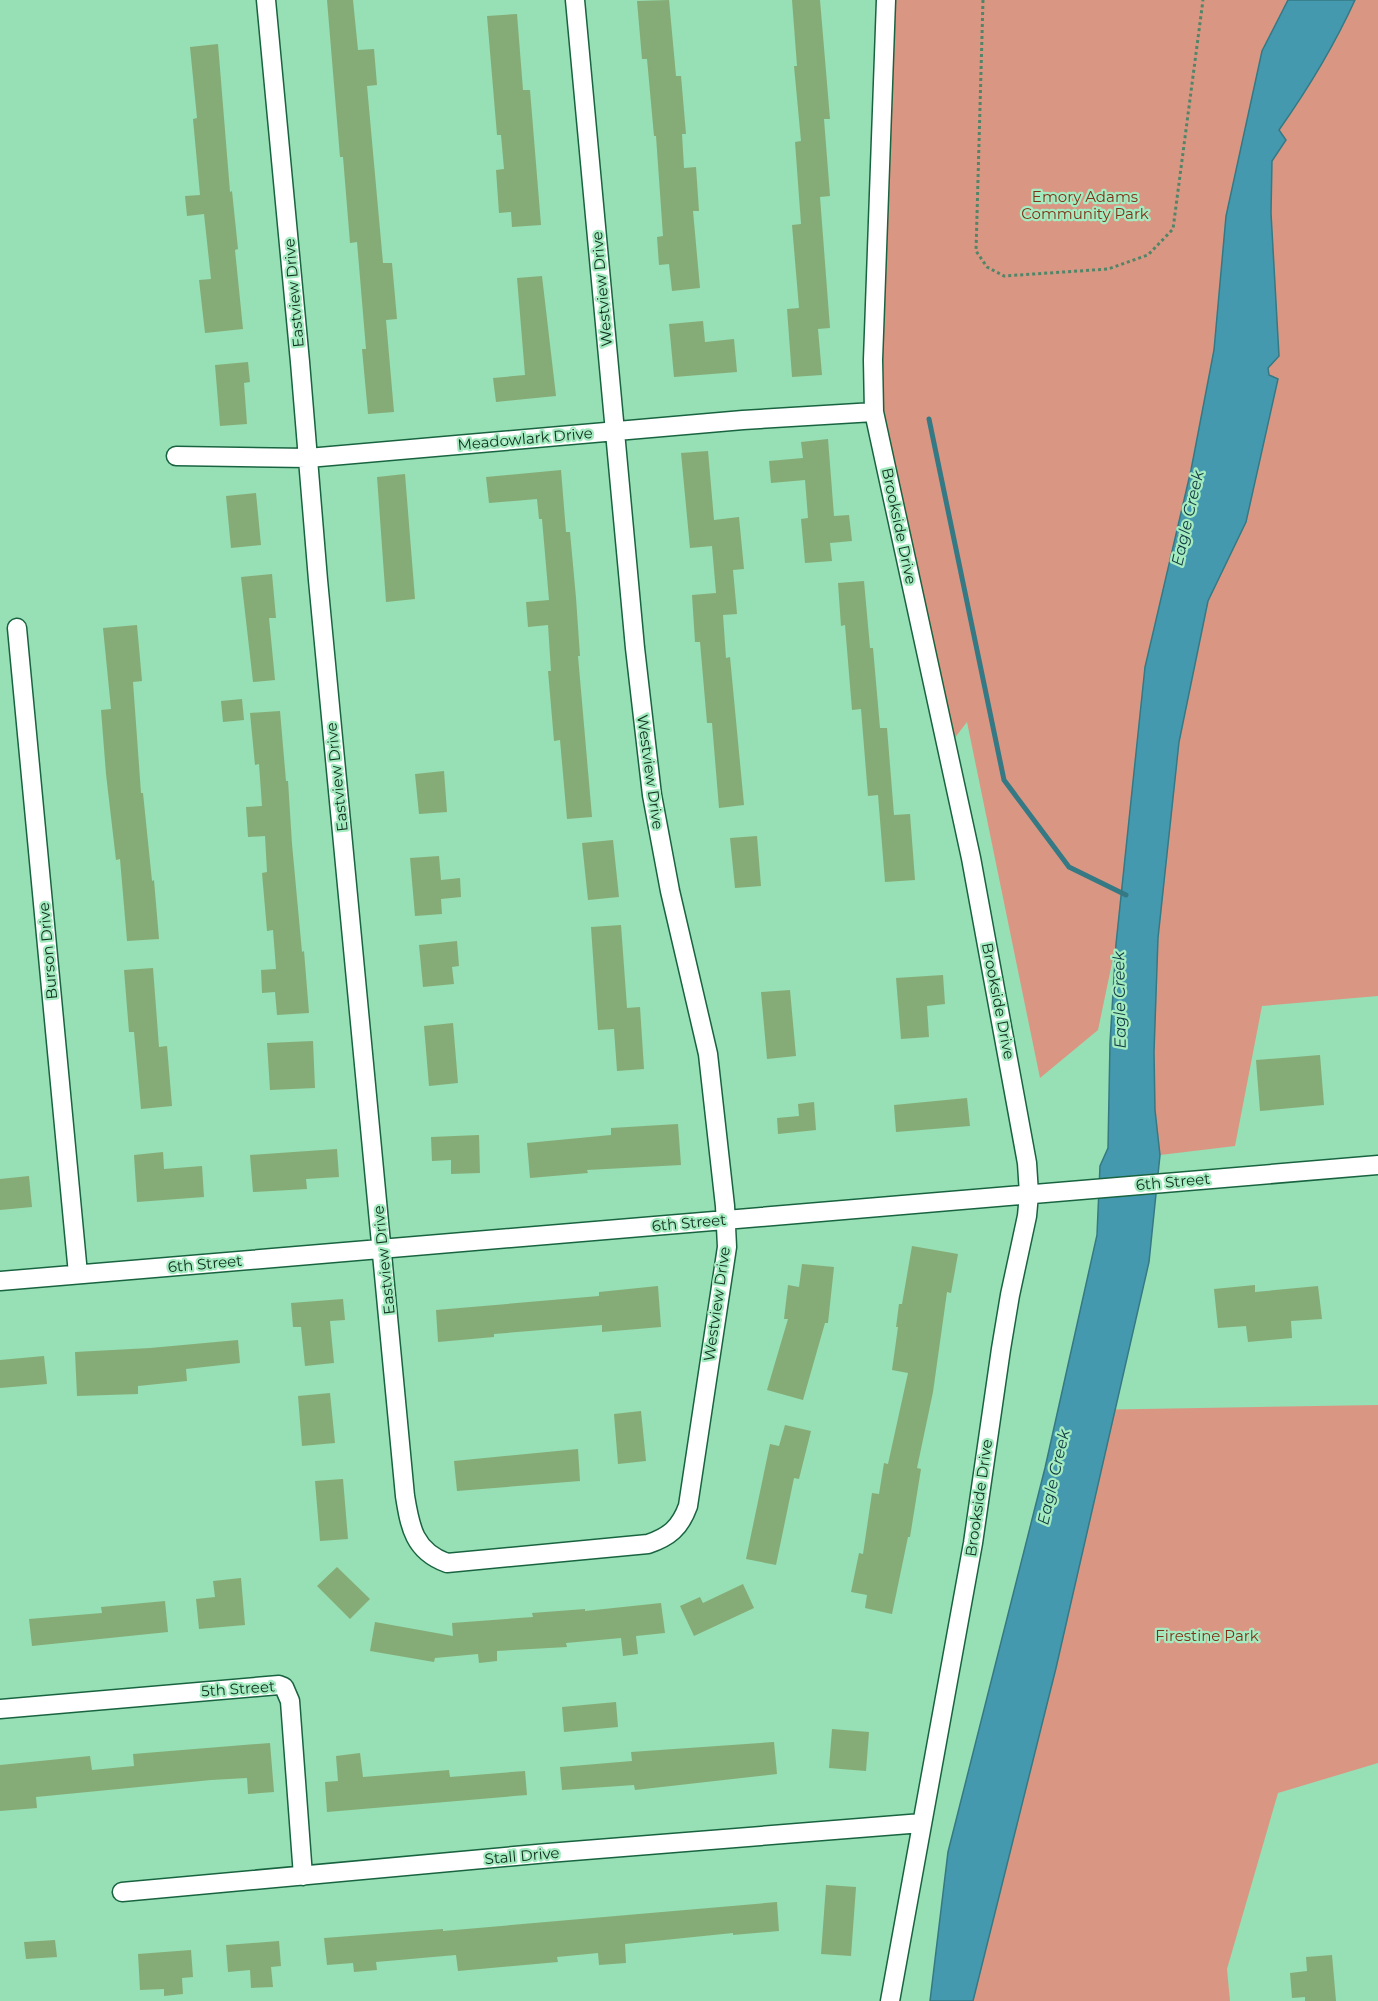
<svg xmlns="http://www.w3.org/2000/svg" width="1378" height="2001" viewBox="0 0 1378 2001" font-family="Montserrat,sans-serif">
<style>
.green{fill:#d99783}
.water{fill:#4599af;stroke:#357984;stroke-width:1.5}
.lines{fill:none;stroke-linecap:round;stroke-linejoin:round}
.stream{stroke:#357984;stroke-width:5}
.building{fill:#85ac76}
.minor-casing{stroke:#196440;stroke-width:21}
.path{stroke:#528568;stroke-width:3;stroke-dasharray:3 3;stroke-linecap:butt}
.minor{stroke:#fff;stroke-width:18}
.labels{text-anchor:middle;stroke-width:4.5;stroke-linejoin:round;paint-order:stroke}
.park-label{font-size:15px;fill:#813118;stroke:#a4ecc0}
.street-label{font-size:15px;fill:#102e1e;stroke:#a4ecc0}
.water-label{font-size:16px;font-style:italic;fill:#113842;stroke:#a4ecc0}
</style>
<rect width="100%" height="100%" fill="#97dfb4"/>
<path class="green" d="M887,0H1378V996L1262,1006L1235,1146L1160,1155L1155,1110L1154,1052L1158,938L1179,742L1208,601L1246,522L1278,379L1268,375V368L1279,356L1207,388L1191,470L1145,667L1116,944L1098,1030L1040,1078L967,722L947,748L874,412Z
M1378,1405V1763L1278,1793L1227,1969L1230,2001H949L1084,1410Z"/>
<path class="water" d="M1288,0H1355C1334,46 1308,89 1279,130L1286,140L1272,161L1271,213L1279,356L1268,368L1269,375L1278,379L1246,522L1208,601L1179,742L1158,938L1154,1052L1155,1110L1160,1155L1149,1262L1056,1668L973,2001H930L948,1852L1045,1468L1097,1235L1100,1166L1108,1148L1110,1043L1116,944L1145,667L1191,470L1214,350L1226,216L1262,51Z"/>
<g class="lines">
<path class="stream" d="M929,419L1004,780L1069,867L1126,895"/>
</g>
<path class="building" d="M327,0H353L358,50L374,49L377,85L367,86L383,263H392L397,319L386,320L394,412L368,414L362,349H366L357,242L350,243L343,157H340Z
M669,0L676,76H681L686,134H682L684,168L696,167L699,211H693L700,288L672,291L669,264L659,265L657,237L663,236L656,136H654L647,59H642L637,1Z
M792,0H820L830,119H824L830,196L820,197L830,328L818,329L822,375L792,377L787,309L799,308L792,225L801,224L795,142L801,141L794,66H797Z
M517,14L523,90H530L541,225L512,227L511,212L499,213L496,170L504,169L501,135H497L487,16Z
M218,44L230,192L232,191L238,249L235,250L243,329L205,333L199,280L211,279L204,214L187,216L185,196L200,195L193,119L197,118L190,47Z
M542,276L556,396L496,402L493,378L525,375L517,278Z
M703,321L705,342L734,339L737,372L674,377L669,324Z
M248,362L250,382L244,383L247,424L220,426L215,365Z
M828,439L834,516L849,515L852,541L830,543L832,561L805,563L801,519L808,518L805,480L771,483L769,461L803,458L801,442Z
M708,451L714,520L739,517L744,569L733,570L737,614L723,615L726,658L730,657L744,805L719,808L712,723H707L700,642H695L692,595L716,593L712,546L690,548L681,453Z
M561,470L566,532H570L576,598L580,656H578L592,817L567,819L560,740L554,741L548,671H551L548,625L528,627L526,602L549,600L542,519H539L537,499L489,503L486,477Z
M405,474L415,599L386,602L377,477Z
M256,493L261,545L231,548L226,496Z
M272,574L276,618H269L275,680L253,682L241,577Z
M864,581L870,648H873L880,728H887L894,815L910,814L915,880L885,882L878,795L868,796L861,709L852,710L845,625L841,626L838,583Z
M137,625L142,681L133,682L141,793H143L152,881L154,880L159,939L127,941L120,859L116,860L106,774L101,710L111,709L103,628Z
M242,699L244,720L223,722L221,701Z
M280,711L286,781H288L292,844L302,952L304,951L309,1013L277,1015L275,992L262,993L261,970L276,969L273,930L267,931L262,873L267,872L265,836L248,837L246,807L262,806L259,764L255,765L250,713Z
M444,771L447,812L419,814L415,774Z
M757,836L761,886L735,888L730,838Z
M613,840L619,897L588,900L582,843Z
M439,856L441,880L460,878L461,897L441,899L442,914L415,916L410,858Z
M621,925L627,1008L640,1007L644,1069L617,1071L614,1029L598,1030L591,927Z
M457,941L459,966L452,967L454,984L423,987L419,945Z
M153,968L159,1047L167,1046L172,1106L141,1109L134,1032H129L124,970Z
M943,975L945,1004L927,1006L929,1037L901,1039L896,978Z
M790,990L796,1056L767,1059L761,992Z
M453,1023L458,1083L429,1086L424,1026Z
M313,1041L315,1088L270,1090L267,1043Z
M1320,1055L1324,1105L1260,1111L1256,1060Z
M967,1098L970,1126L896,1132L894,1105Z
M814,1102L816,1130L778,1134L777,1118L799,1116L798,1104Z
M678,1124L681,1165L587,1170L588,1173L530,1178L527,1143L611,1135V1128Z
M479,1135L480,1173L451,1174V1160L432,1161L431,1137Z
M337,1149L339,1177L306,1179L307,1189L253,1192L250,1155Z
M163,1152L164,1169L202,1166L204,1197L137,1202L134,1155Z
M29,1176L32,1207L0,1210V1179Z
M912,1246L958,1254L951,1293L947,1292L933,1392L917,1468L921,1469L910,1537H908L892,1614L865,1608L867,1595L851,1592L859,1553L863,1554L872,1493L879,1494L884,1463L888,1464L908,1373L892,1370L898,1327H896L899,1304H902Z
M802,1264L834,1267L828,1323H825L803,1400L767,1390L788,1319H784L788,1285L799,1287Z
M1255,1285V1292L1318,1286L1322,1319L1291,1321L1292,1338L1248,1342L1246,1326L1218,1328L1214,1289Z
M658,1286L661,1327L602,1332V1325L494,1334V1337L438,1342L436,1310L599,1296V1292Z
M343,1299L345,1320L330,1321L334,1363L305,1366L301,1327H293L291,1303Z
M238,1340L240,1363L186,1369L187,1381L138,1386V1394L77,1396L75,1352L150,1348Z
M44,1356L47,1384L0,1388V1360Z
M330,1393L335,1443L302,1446L298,1396Z
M641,1411L646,1461L618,1464L614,1414Z
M785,1425L811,1431L799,1479L794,1478L776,1565L746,1559L770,1444L779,1446Z
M578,1449L580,1481L457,1491L454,1461Z
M343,1479L348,1539L320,1541L315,1481Z
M337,1567L370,1599L350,1619L317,1586Z
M241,1578L245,1625L199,1629L196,1599L215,1597L213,1581Z
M743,1584L754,1608L694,1636L680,1606L700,1597L703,1603Z
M165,1601L168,1632L32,1646L29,1619L102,1613L101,1607Z
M661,1603L665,1633L636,1636L638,1654L623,1656L621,1638L566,1643L567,1647L497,1651V1661L479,1663L478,1654L435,1658L434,1662L370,1651L375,1622L453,1636L452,1623L533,1617L532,1613L585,1609V1611Z
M616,1702L618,1727L564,1732L562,1707Z
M832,1729L869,1732L866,1771L829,1768Z
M774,1742L777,1774L635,1790L634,1785L562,1790L560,1767L632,1761L631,1752Z
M270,1743L274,1792L248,1794L247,1778L211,1780L36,1797L37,1808L0,1811V1765L90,1756L92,1770L134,1766L133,1754Z
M360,1753L363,1777L449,1770L450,1777L525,1771L527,1795L327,1812L325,1782L338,1781L336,1756Z
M826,1885L856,1887L851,1956L821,1954Z
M777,1902L779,1931L733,1935V1933L625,1944L626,1963L599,1965L598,1953L557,1957L558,1962L458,1971L456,1955L376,1962L377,1970L354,1972L353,1963L327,1965L324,1938L443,1929V1931Z
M55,1940L57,1957L26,1959L24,1942Z
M279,1941L281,1966L271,1967L273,1987L251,1988L250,1970L228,1972L226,1945Z
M191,1950L193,1977L182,1978L183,1994L164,1996V1989L140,1990L138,1954Z
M1332,1955L1336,2001H1305V1997L1292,1998L1290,1973L1307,1971L1306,1957Z"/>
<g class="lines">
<defs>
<path id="minor" d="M266,0L300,362L318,580L405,1496C410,1527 414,1551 447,1563L648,1544C669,1537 680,1528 688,1506L727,1247L725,1206L708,1054L670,891L652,795L635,648L575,0
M886,0L873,360L874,412L971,858L1027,1163L1029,1194L1027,1216L1010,1295L1001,1349L973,1543L890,2001
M176,456L308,458L743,420L874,412
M17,628L78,1274
M0,1281L1378,1165
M0,1709L279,1685L284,1687L290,1701L303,1876
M122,1892L548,1853L922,1823"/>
</defs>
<use href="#minor" class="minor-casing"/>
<path class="path" d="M983,0L976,251L987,267L1004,276L1108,269L1148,255L1173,229L1203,0"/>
<use href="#minor" class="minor"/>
</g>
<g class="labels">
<g class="park-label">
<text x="1085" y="202">Emory Adams<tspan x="1085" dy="17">Community Park</tspan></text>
<text x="1207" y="1641">Firestine Park</text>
</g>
<g class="street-label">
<text transform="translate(602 289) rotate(-95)" y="5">Westview Drive</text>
<text transform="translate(294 293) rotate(-95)" y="5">Eastview Drive</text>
<text transform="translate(525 439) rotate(-5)" y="5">Meadowlark Drive</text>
<text transform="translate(899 526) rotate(78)" y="5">Brookside Drive</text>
<text transform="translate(650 772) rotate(82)" y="5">Westview Drive</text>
<text transform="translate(337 777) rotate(-96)" y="5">Eastview Drive</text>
<text transform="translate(48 951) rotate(-95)" y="5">Burson Drive</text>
<text transform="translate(998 1001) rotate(79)" y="5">Brookside Drive</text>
<text transform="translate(1173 1182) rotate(-5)" y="5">6th Street</text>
<text transform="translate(689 1223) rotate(-5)" y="5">6th Street</text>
<text transform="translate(384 1260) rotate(-96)" y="5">Eastview Drive</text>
<text transform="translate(205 1264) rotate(-5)" y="5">6th Street</text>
<text transform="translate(717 1304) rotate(-82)" y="5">Westview Drive</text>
<text transform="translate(979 1498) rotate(-82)" y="5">Brookside Drive</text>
<text transform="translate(238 1689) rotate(-4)" y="5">5th Street</text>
<text transform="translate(522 1856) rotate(-5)" y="5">Stall Drive</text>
</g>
<g class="water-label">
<text transform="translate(1187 518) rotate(-77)" y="6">Eagle Creek</text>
<text transform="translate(1119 1000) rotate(-91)" y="6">Eagle Creek</text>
<text transform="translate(1053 1477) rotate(-77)" y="6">Eagle Creek</text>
</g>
</g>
</svg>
